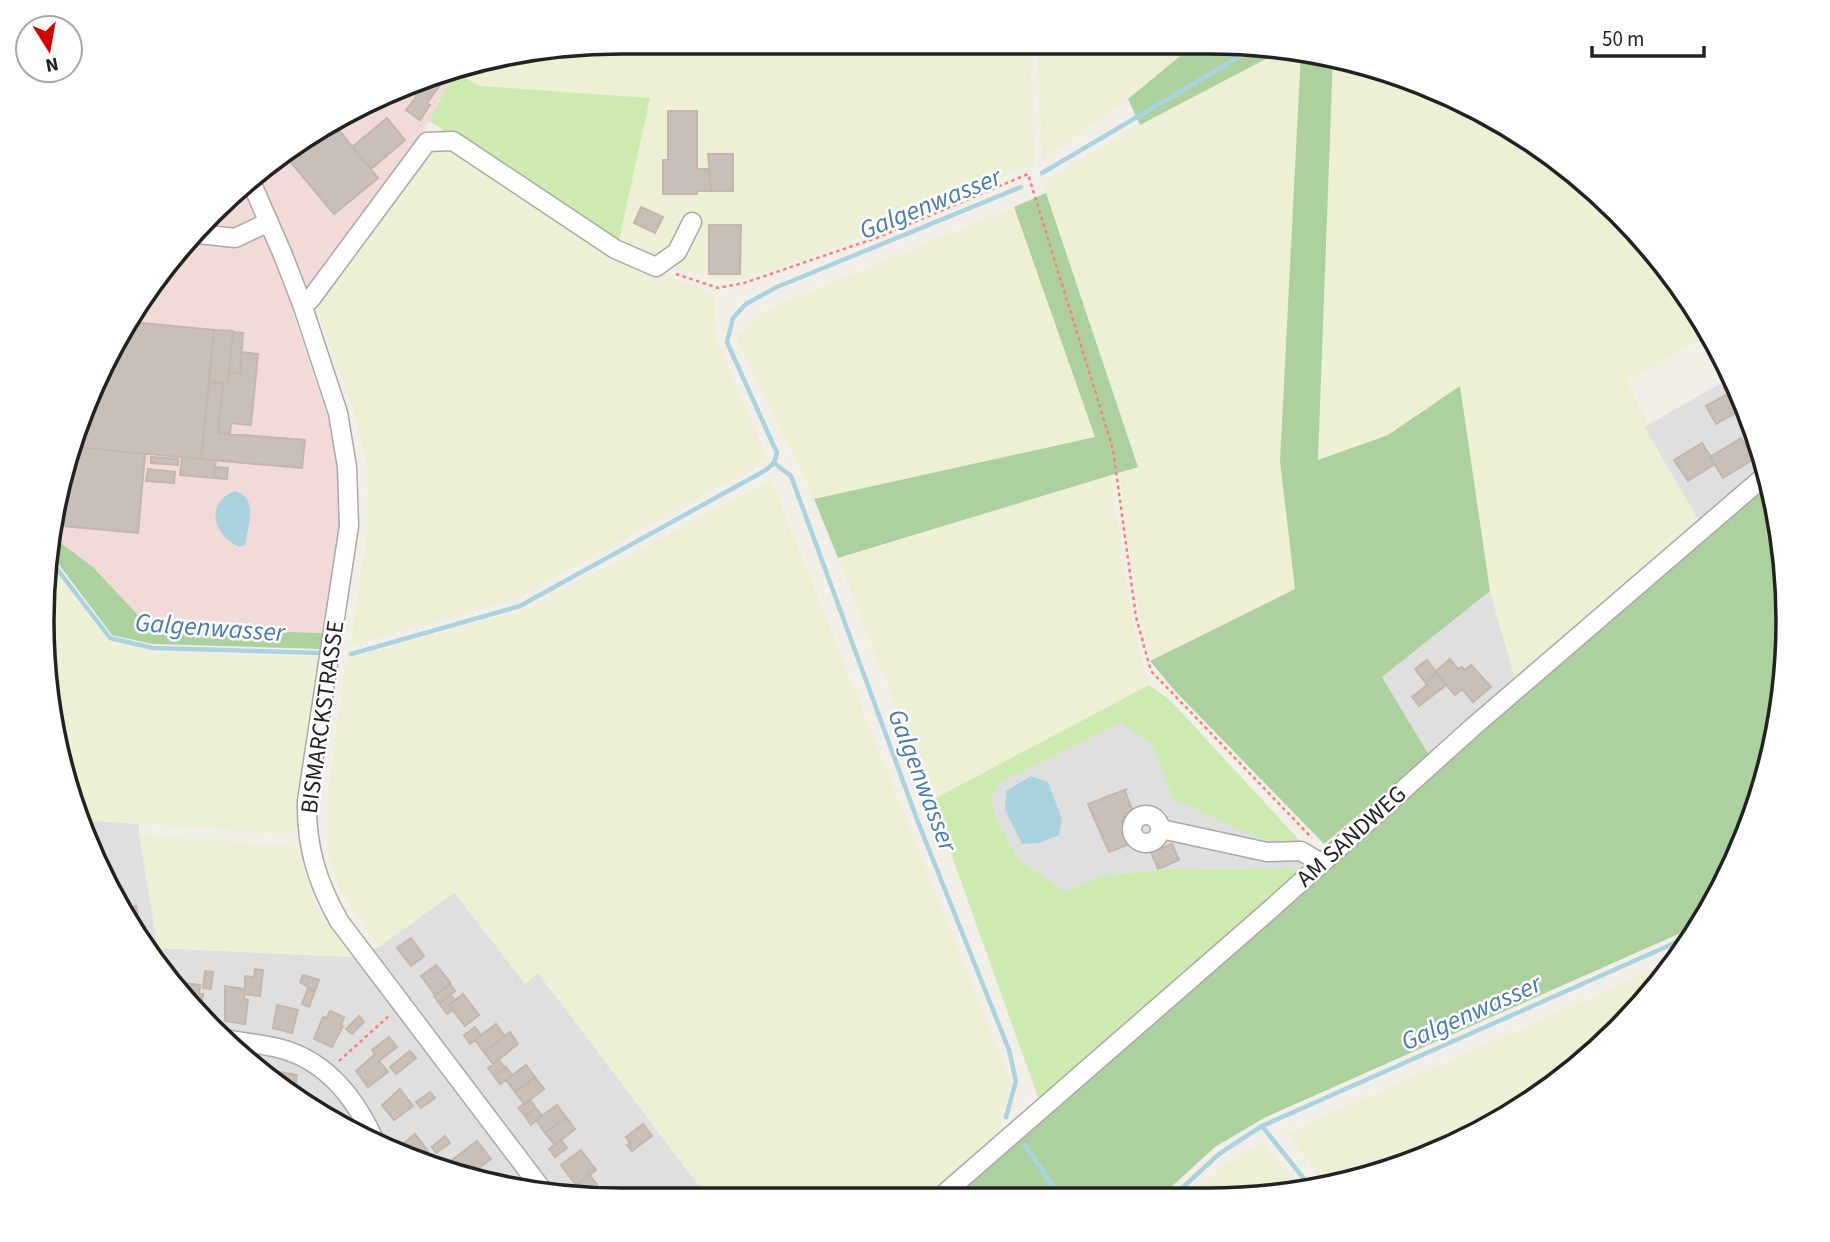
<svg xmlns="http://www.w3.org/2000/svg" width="1830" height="1242" viewBox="0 0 1830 1242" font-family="'Source Sans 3',sans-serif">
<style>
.residential{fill:#e0dfdf}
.commercial{fill:#f2dad9}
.farmland{fill:#eef0d5}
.grass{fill:#cdebb0}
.forest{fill:#add19e}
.water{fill:#aad3df}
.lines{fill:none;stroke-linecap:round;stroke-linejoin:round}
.stream{stroke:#aad3df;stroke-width:4.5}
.building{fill:#c7bfb8;stroke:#c4b6ab;stroke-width:2}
.minor-casing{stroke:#a9a9a9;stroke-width:21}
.path{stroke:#fa8072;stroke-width:2.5;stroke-dasharray:3.5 3.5;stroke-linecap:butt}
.minor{stroke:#fff;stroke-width:18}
.labels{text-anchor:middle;stroke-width:5;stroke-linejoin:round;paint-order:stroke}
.street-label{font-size:24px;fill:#222;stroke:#fff}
.water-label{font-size:26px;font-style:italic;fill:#4a7aab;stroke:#fff}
.rim{fill:none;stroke:#222;stroke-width:3.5}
</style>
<rect width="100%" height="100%" fill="#f2efe9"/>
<path class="residential" d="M1732,377L1744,399L1765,470L1701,524L1644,427Z
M1490,591L1516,682L1429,755L1382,677Z
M1121,723L1151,744L1174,799L1303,843V868L1171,869L1101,876L1066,892L1017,858L995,815L992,798L998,784Z
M85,820L139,824V834L158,948L353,957L379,947L454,892L525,984L538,973L710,1200H621L508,1189L365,1140L212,1031L119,910Z"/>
<path class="commercial" d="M456,69L422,135L292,311L328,418L339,470L340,527L323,633L150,628L93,567L54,538L86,400L162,268L299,140L435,73Z"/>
<path class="farmland" d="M621,42H1030L1035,163L878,231L774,270L726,282L677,269L618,245L480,86L469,79L475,66Z
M1037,42H1197L1128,99L1042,161Z
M1285,49L1301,51L1280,461L1295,590L1150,660L1140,616L1119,473L1138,466L1042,182L1140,125Z
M1333,57L1465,102L1618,211L1690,299L1709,335L1626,381L1648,424L1644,428L1701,524L1516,682L1490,591L1460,386L1388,435L1318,460Z
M448,147L612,254L714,294L717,342L768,459L518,598L350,646L368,525L367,462L352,406L316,307L424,154Z
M1014,207L1095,437L814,499L736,336L766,310Z
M1111,475L1131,618L1149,685L932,800L838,558Z
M771,480L1009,1077V1097L1000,1116L1003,1135L927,1200H710L538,973L525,984L455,892L379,947L342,893L328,854V794L346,659L523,611Z
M47,566L52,568L109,641L153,652L320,657L300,789L298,827L285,834L85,820L53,734L43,583Z
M139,834L296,847L317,907L353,957L158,948Z
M1676,960L1619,1030L1531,1102L1431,1156L1328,1187L1287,1133Z
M1263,1142L1302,1191L1209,1200H1184L1227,1163Z"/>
<path class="grass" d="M455,72L480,86L650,98L618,245L429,121Z
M1149,685L1172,702L1302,843L1262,840L1174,799L1151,744L1121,723L998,784L992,798L995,815L1017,858L1066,892L1101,876L1171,869L1303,868L1040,1103L932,800Z"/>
<path class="forest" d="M1197,42L1285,49L1140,125L1128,99Z
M1301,51L1333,57L1318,460L1388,435L1460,386L1490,591L1382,677L1429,755L1324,844L1175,691L1150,661L1295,589L1280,461Z
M1046,193L1138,467L838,558L814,499L1095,437L1014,207Z
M1769,483L1777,508L1788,621L1777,734L1744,842L1701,924L1264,1118L1215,1147L1157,1200H949L1720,521Z
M54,538L93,567L150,628L323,633L321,649L152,644L112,635L57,562L49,559Z"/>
<path class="water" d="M235,491C259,497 248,527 245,545L239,547C213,535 204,503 235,491Z
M1031,776L1048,782L1062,819L1059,835L1039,843L1022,844L1005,810L1006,791Z"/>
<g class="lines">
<path class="stream" d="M1042,173L1256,47
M774,463L791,476L918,822L1009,1050L1016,1081L1006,1117
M48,562L54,565L110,638L153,648L321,653
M351,654L520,606L766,470L774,463L777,453L727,342L733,318L746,304L777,287L1021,187
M1262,1126L1313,1190
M1025,1145L1062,1200
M1169,1200L1219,1154L1262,1126L1695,934"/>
</g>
<path class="building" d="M435,73L444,80L427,103L430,105L420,120L406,110L417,96L405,88Z
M668,111H697V169H709L711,191H697V194H663V160H668Z
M387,118L405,140L371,169L352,147Z
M333,123L378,178L334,214L284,154L299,140Z
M708,154H733V191H711Z
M641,207L663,217L655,233L634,223Z
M709,225H741L740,274H709Z
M131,322L214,330L201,459L75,447L86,400Z
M214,330L233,331L228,384L209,382Z
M233,332L243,333L240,373H229Z
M242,352L258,354L251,425L231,423L230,434L218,433L223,384H228L229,373H240Z
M209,382L223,383L218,433L305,440L302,468L201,459Z
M1735,382L1746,407L1716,424L1706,406L1728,394L1724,388Z
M1741,438L1754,459L1723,478L1710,457Z
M1702,443L1715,464L1688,481L1674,460Z
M75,447L145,454L138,533L63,526L65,510H60Z
M151,457L178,459V465L151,463Z
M182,457L216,460L214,478L180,475Z
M215,467L228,468L227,479L214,478Z
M148,469L175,472L174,483L146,481Z
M1450,659L1458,669L1462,667L1465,670L1471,665L1491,687L1473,702L1462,689L1455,695L1435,672Z
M1427,660L1437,673L1425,682L1415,669Z
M1437,673L1446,685L1419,706L1412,697L1427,685L1425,682Z
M1127,789L1125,791L1132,809L1135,810L1125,814L1122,822L1130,844L1109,852L1088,804Z
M1172,844L1179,860L1158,869L1151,852Z
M123,904L124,908L136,906L138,917L128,918L129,923L119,909L120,905Z
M411,938L424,956L411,966L397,948Z
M436,965L450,982V985L435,995L421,976Z
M255,969L263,970L260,996L245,994V976L254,977Z
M205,971L213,972L211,989L203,988Z
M303,975L319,980L315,991L300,982Z
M185,983L200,985L199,994H203L200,1016L182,991L184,992Z
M450,984L455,991L439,1003L434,996Z
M225,986L245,989L244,999L248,1000L245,1024L225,1021Z
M308,988L315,991L309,1007L302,1004Z
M463,994L479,1015L465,1026L449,1005Z
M451,995L455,1000L449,1005L453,1010L447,1014L439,1003Z
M277,1005L298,1010L292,1033L273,1028Z
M330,1011L344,1017L341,1025L343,1026L332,1047L314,1039L323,1017L327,1018Z
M359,1016L364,1022L352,1034L346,1029Z
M496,1024L505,1036L484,1052L475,1040Z
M475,1027L481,1035L470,1044L464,1035Z
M510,1032L518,1044L493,1064L484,1052Z
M389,1037L397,1047L379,1061L388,1072L368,1087L356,1071L375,1054L372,1050Z
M410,1051L416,1058L396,1074L390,1067Z
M499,1060L505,1068L494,1076L488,1068Z
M526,1065L535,1077L515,1092L506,1080Z
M506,1067L512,1075L500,1084L494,1076Z
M274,1071L297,1075L295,1091L274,1075Z
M535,1077L544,1089L524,1104L515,1092Z
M400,1089L413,1106L394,1120L382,1105Z
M430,1092L435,1098L421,1108L416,1102Z
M530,1100L536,1108L525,1116L518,1108Z
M557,1105L566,1117L545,1133L536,1120Z
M536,1108L542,1116L531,1125L525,1116Z
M566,1117L575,1129L555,1145L545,1133Z
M643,1124L652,1136L632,1151L627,1145L630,1143L626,1137Z
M415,1134L428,1151L418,1158L397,1149Z
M445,1136L450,1143L436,1153L432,1147Z
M561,1140L567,1148L555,1157L549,1149Z
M477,1141L491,1159L469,1175L447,1168L454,1162L452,1160Z
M581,1150L596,1170L576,1185L561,1165Z
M590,1175L598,1186L584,1196L576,1185Z
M619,1187L625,1188L630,1200H616V1190Z"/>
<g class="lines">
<defs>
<path id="minor" d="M252,184L283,255L302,304L338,413L347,467L349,526L307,801C306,846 317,882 339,921L544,1192
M199,234L235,238L269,222
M302,304L310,300L427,142L453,141L615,249L656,267L677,252L692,222
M1132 829a14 14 0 1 1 28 0a14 14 0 1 1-28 0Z
M1161,829L1267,852L1301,851L1321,863
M224,1039C242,1042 260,1044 278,1048C327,1060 357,1100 376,1144
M937,1200L1271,909L1473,727L1767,474"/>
</defs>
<use href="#minor" class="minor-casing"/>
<path class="path" d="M676,274L718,288L744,283L879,237L1028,174L1113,449L1136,617L1151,671L1312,838
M339,1061L391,1014"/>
<use href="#minor" class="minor"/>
</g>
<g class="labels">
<g class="street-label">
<text transform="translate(322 717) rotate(-82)" y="8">BISMARCKSTRASSE</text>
<text transform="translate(1351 836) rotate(-42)" y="8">AM SANDWEG</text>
</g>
<g class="water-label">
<text transform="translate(930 203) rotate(-22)" y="9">Galgenwasser</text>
<text transform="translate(210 627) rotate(4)" y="9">Galgenwasser</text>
<text transform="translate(923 780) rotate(69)" y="9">Galgenwasser</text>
<text transform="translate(1471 1012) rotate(-24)" y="9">Galgenwasser</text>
</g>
</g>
<path d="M0 0H1830V1242H0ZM621 54H1209A567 567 0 0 1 1776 621V621A567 567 0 0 1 1209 1188H621A567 567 0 0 1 54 621V621A567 567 0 0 1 621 54Z" fill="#fff" fill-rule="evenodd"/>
<path class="rim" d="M621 54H1209A567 567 0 0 1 1776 621V621A567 567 0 0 1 1209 1188H621A567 567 0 0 1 54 621V621A567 567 0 0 1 621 54Z"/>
<g transform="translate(49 49) rotate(169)"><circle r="33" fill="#ffffff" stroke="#a7a7a7" stroke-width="2"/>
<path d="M0-5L12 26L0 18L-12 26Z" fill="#d40000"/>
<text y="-10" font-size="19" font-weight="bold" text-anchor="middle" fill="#222222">N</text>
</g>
<path d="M1592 46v10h112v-10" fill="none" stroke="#222222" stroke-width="3.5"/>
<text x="1602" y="46" font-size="21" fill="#222222" stroke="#ffffff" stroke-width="5" paint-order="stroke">50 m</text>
</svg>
